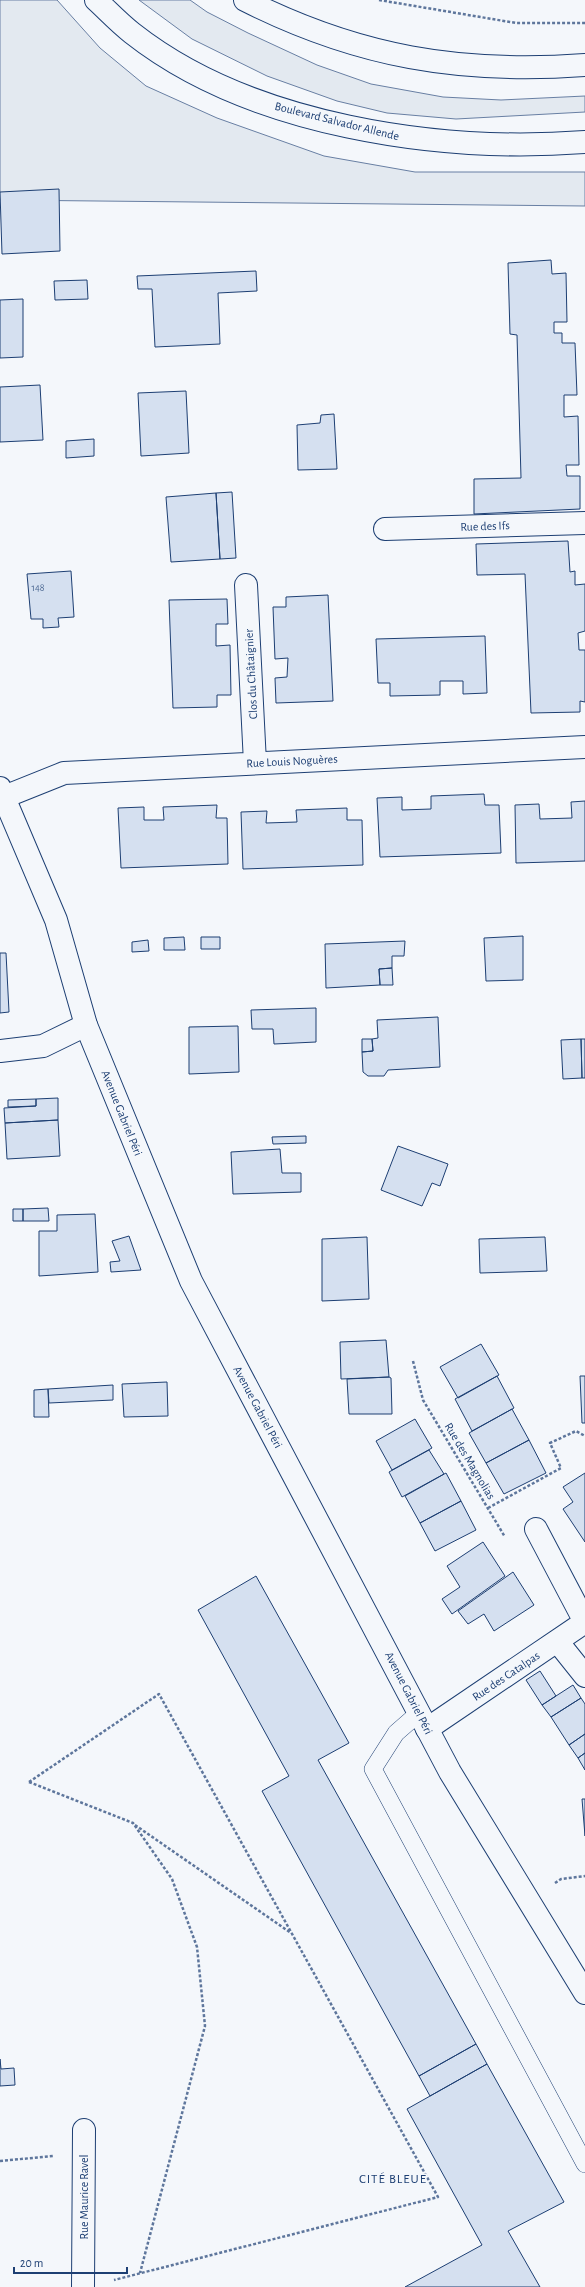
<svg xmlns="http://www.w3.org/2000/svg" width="585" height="2287" viewBox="0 0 585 2287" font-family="'Alegreya Sans',sans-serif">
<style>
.green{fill:#e3e9f0;stroke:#687fa3}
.building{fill:#d5e0f0;stroke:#1d3f73}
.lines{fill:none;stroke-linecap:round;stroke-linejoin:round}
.lane-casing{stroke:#1d3f73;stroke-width:18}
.street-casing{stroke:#1d3f73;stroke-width:24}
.secondary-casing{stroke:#1d3f73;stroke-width:24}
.primary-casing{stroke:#1d3f73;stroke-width:24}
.path{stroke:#5e769c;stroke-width:2.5;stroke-dasharray:3 2;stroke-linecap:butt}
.lane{stroke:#f4f7fb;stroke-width:17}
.street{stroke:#f4f7fb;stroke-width:22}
.secondary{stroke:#f4f7fb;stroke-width:22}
.primary{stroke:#f4f7fb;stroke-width:22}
.labels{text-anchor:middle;stroke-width:3;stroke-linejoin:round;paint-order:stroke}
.number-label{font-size:10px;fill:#4b6792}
.street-label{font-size:12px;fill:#1d3f73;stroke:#f4f7fb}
.neighbourhood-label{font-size:13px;letter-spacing:1px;fill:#1d3f73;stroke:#f4f7fb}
</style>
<rect width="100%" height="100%" fill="#f4f7fb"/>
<path class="green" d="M0,0H57L100,48L146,86L217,118L324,156L415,172H585V206L0,200Z
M139,0H190L207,12L248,33L317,65L371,84L443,97L501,100L585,96V112L456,119L387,113L337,101L267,76L192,39Z"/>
<path class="building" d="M59,189L60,251L2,254L0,192Z
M551,260L552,274L566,273L567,322H554V333H562V343H575L577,395H564V417L578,416L579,465H566L567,476H580V509L474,514V479L521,478L517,335L510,334L508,263Z
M256,271L257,291L218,293L220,344L155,347L152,289H138L137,276Z
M87,280L88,299L55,300L54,281Z
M23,299V357L0,358V300Z
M40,385L43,440L0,442V387Z
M186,391L189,453L141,456L138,393Z
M334,414L337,469L298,470L297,425L320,423L321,415Z
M94,439V456L66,458V441Z
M232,492L236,558L220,559L216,493Z
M216,493L220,559L171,562L166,497Z
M568,541L570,572L575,571V585L585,584V631L578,633L579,650H585V702L580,701V712L531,713L525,574L477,575L476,544Z
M71,571L74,617L58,618L59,627L43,628V619H31L27,574Z
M328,595L333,701L276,703L275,678L287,677L288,658L275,659L273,607H286V597Z
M227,599L228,624H216V646L230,645L231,695H217V707L173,708L169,600Z
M485,636L487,693L463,694V681H440V695L390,696V683H378L376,639Z
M484,794L485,805H499L501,853L380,857L377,798L402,797V810L431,809V796Z
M585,801V861L516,863L515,805L539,804L540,819L572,818L571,802Z
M217,805L216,818H227L228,864L121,868L118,808L144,807V820H164L163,807Z
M347,808V820H362L363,865L243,869L241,812L267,811L266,823L297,822L296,810Z
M523,936V980L486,981L484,938Z
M184,937L185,950H164V938Z
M201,937H220V949H201Z
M148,940L149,951L132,952V942Z
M405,941L404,956H392V968L379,969L380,985L326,988L325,944Z
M0,953H6L9,1012L0,1013Z
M392,968L393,985H380L379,969Z
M316,1008V1042L274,1044L273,1029H252L251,1010Z
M438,1017L440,1067L388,1070L384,1076H368L363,1072L362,1052L373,1051L372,1039L378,1038L377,1020Z
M238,1026L239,1072L189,1074V1027Z
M362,1039H372L373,1051L362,1052Z
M581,1039H585V1078H582Z
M581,1039L582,1078L563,1079L561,1040Z
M58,1098V1120L5,1123L4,1108L36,1106V1099Z
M36,1099V1106L8,1107V1100Z
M58,1120L60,1156L7,1159L5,1123Z
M306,1136V1143L273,1144L272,1137Z
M398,1146L448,1164L440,1186L432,1183L422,1206L381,1190Z
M280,1149L282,1173H301V1192L233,1194L231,1152Z
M48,1208L49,1221H23V1209Z
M13,1209H23V1221H13Z
M95,1214L98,1272L39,1276V1231H57V1215Z
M129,1236L141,1270L111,1272L110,1262L120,1261L112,1241Z
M367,1237L369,1299L322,1301V1239Z
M545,1237L547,1271L480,1273L479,1239Z
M386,1340L389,1377L341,1379L340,1342Z
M481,1344L499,1375L458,1398L440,1367Z
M497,1376L514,1408L472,1431L455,1399Z
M580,1376H585V1423H582Z
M389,1377L391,1378L392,1414H349L347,1379Z
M167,1382L168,1416L124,1417L122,1384Z
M113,1385V1400L49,1403L48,1389Z
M48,1389L49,1417H34V1390Z
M512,1409L529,1440L486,1463L469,1433Z
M415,1419L432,1448L392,1470L376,1441Z
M529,1440L546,1473L504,1494L486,1463Z
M429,1450L444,1474L402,1497L389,1472Z
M446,1473L461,1501L420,1523L405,1496Z
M585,1473V1542L563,1509L573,1502L563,1487Z
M461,1501L476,1530L435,1551L420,1523Z
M483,1542L505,1576L452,1614L442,1599L460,1587L447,1566Z
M513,1572L534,1605L494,1631L484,1614L468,1624L458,1611Z
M256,1576L349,1743L318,1760L476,2044L419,2076L262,1791L289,1776L198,1610Z
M540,1671L556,1696L542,1705L526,1680Z
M573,1685L581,1698L551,1717L542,1705Z
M581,1698L585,1704V1734L569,1745L551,1717Z
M585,1734V1753L578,1758L569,1745Z
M585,1753V1770L578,1758Z
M582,1799H585V1836Z
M476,2044L487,2064L430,2096L419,2076Z
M0,2059L1,2069L14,2068L15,2085L0,2086Z
M487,2064L564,2202L508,2231L540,2287H405L482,2245L407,2109Z"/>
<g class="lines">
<defs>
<path id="lane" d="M420,1712L396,1733L373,1769L585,2164"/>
<path id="street" d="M385,529L585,523
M246,585L255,763
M4,797L64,773L585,747
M0,1051L43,1046L86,1025
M536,1529L585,1622
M557,1641L585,1676
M427,1729L585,1622
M83,2287L84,2130"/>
<path id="secondary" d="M0,788L56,920L86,1025L191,1281L450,1772L585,1993"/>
<path id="primary" d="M96,0C108,11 119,23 132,33C250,126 439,153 585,142
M245,0C358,57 460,74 585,65"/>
</defs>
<use href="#lane" class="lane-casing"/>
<use href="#street" class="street-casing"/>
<use href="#secondary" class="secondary-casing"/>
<use href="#primary" class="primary-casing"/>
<path class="path" d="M379,0L516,23H585
M413,1361L423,1400L505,1537
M488,1508L561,1468L550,1443L576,1431L585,1436
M29,1782L159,1694L438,2197L114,2280
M29,1782L133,1823L172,1879L197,1947L205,2026L140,2273
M135,1825L291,1933
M555,1883L561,1879L585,1876
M0,2161L53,2156"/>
<use href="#lane" class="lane"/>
<use href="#street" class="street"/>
<use href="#secondary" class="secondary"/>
<use href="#primary" class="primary"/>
</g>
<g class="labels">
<g class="number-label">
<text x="38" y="591">148</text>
</g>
<g class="street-label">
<text transform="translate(337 121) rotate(14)" y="4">Boulevard Salvador Allende</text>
<text transform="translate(485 526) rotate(-2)" y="4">Rue des Ifs</text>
<text transform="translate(251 674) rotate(-93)" y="4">Clos du Châtaignier</text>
<text transform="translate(292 761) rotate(-3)" y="4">Rue Louis Noguères</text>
<text transform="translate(122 1113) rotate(68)" y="4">Avenue Gabriel Péri</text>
<text transform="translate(258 1407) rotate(62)" y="4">Avenue Gabriel Péri</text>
<text transform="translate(470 1461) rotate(59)" y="4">Rue des Magnolias</text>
<text transform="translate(506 1676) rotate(-34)" y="4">Rue des Catalpas</text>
<text transform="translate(409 1693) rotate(63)" y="4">Avenue Gabriel Péri</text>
<text transform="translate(84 2197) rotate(-90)" y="4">Rue Maurice Ravel</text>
</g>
<g class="neighbourhood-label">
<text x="393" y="2183">CITÉ BLEUE</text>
</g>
</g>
<path d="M14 2267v6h113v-6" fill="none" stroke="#1d3f73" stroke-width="2"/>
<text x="20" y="2267" font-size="12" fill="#1d3f73" stroke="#f4f7fb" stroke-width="3" paint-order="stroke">20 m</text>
</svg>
